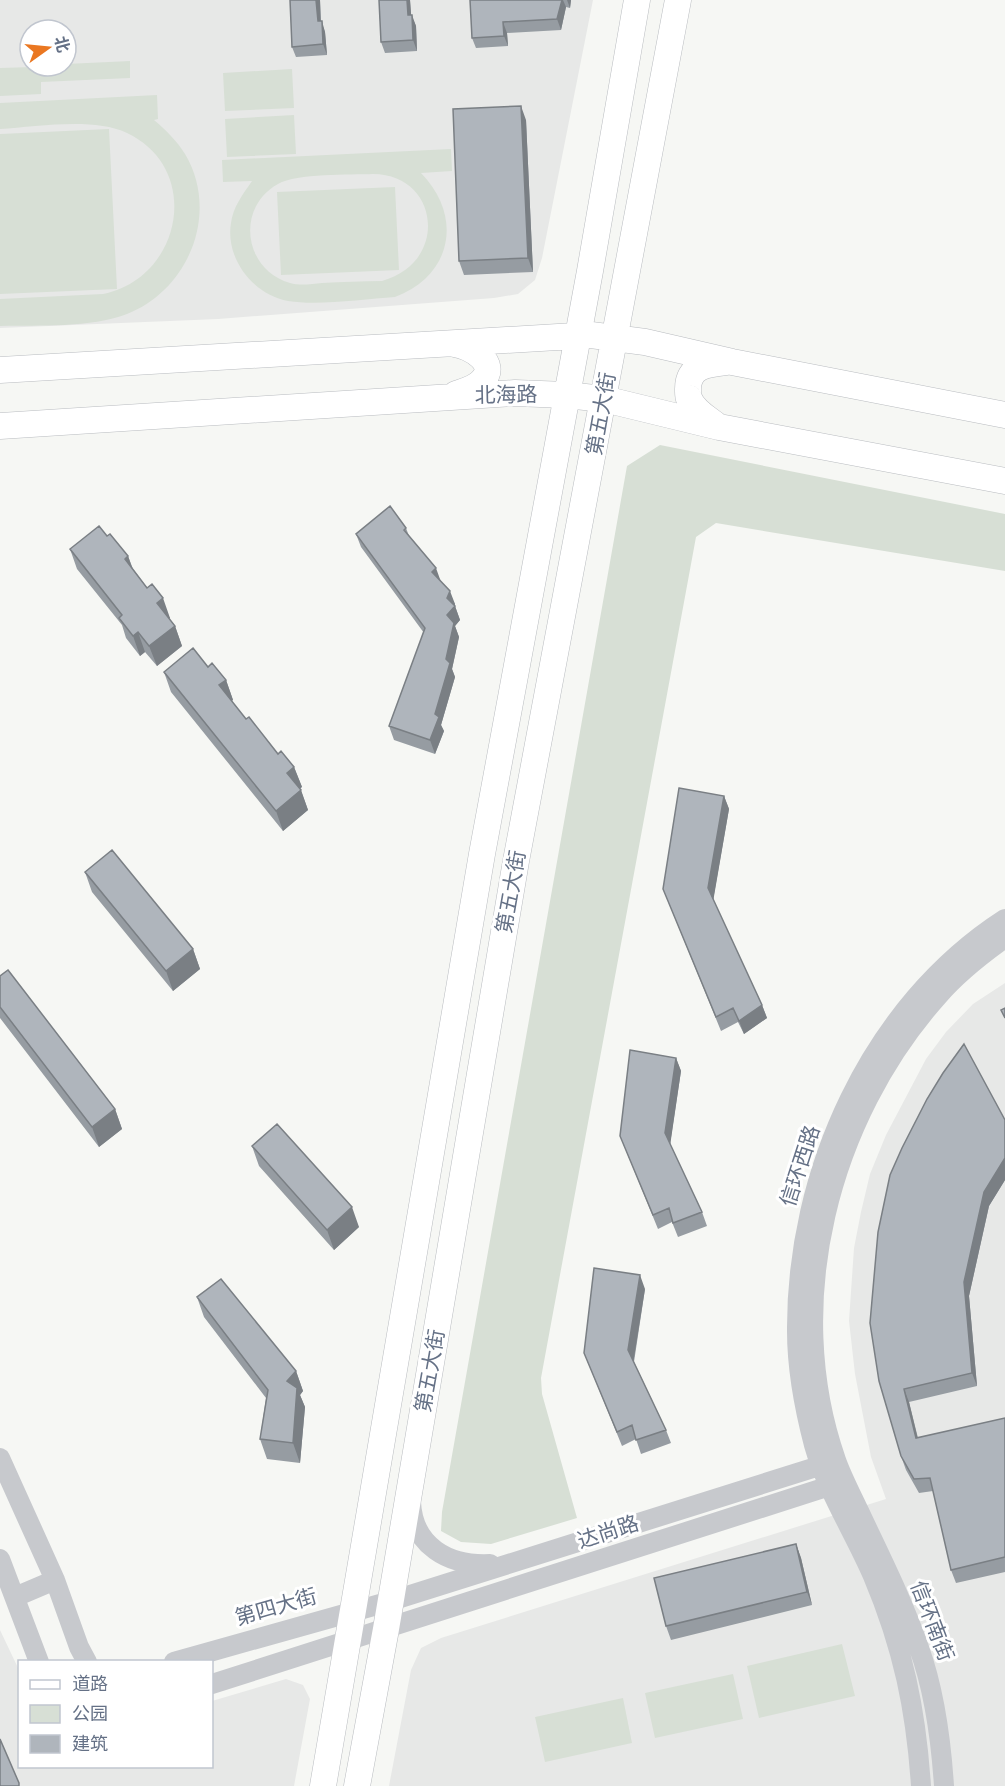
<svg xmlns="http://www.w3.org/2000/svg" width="1005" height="1786" viewBox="0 0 1005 1786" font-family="Helvetica,'Noto Sans SC',sans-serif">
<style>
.built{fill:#e7e8e7;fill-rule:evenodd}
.green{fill:#d7dfd5;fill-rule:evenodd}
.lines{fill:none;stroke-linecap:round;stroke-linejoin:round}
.major-casing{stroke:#b9bcc0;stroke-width:27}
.minor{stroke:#c7c9cd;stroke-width:20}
.major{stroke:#fff;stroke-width:26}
.wall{fill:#969ca2}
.shaded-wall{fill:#7a7f84}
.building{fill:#afb5bc;stroke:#7a7f84;stroke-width:1.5}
.labels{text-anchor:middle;stroke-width:6;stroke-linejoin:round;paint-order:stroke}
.street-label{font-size:21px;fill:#657186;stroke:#fff}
</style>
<rect width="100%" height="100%" fill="#f6f7f4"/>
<path class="built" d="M0,0H593L542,258L535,280L518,294L494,298L218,319L0,328ZM30,30H66V66H30Z
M1005,983V1786H389L411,1670L421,1648L441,1638L886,1499L871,1457L855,1374L849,1321L854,1248L861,1212L870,1174L886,1135L926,1059L946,1032L973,1004Z
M0,1630L19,1670L20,1766H212V1701L286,1679L303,1685L310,1699L294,1786H0Z"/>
<path class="green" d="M130,61V78L41,82V94L0,96V68L66,66V64Z
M292,69L294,108L225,111L223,73Z
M157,95L158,119L154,120C166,130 177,141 185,154C220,212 189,290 127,314C90,328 40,325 0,326V299L103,294C182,278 203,169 127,133C93,117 37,127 0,129V103Z
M294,115L296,154L227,157L225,119Z
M109,129L117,289L0,294V134Z
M451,149L452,171L421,173C463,216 453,275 395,297C364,299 318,306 288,301C253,295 225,258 231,223C233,207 243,194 252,181L223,182L222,160ZM373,174C439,174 450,262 382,281C362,281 342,282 322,283C312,284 300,286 290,283C244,270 235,208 278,184C297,173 350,175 373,174Z
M395,187L399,270L281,275L277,192Z
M660,445L1005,514V571L716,523L696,537L541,1378L542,1394L577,1518L491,1544L461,1542L441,1531L442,1512L627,466Z
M842,1644L855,1696L759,1718L747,1666Z
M733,1674L743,1719L655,1738L645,1693Z
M623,1698L632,1743L545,1762L535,1717Z"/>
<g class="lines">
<defs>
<path id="major" d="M455,344C470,346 500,363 482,381C476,388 465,391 456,394
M0,370L591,335L645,342L732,362L1005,415
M716,425C707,418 693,410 689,398C688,398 688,390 688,389C688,366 707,364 726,362
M0,426L515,393L566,395L604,399L719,427L1005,481
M323,1786L482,854L590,271L637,0
M357,1786L386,1629L516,861L678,0"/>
</defs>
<use href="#major" class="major-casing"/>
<path class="minor" d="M0,1458L55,1580L79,1647L87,1662
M411,1502C413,1546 448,1566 490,1564
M0,1559L39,1662
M15,1597L55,1580
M174,1662L391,1601L832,1462
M212,1684L842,1482
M921,1786C916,1710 903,1647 873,1576C854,1532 827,1491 814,1445C804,1407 797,1370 797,1331C796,1173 870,1006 1005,919
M944,1786C941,1740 935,1692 919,1648C903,1601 880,1556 859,1511C851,1494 842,1477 836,1460C781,1303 829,1118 938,996C957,974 981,955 1005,938"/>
<use href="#major" class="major"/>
</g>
<path class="wall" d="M290,0H320L321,21L325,32L327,55L296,57L292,47Z
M379,0H410L411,15L416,26L417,51L385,53L381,42Z
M470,0H571L570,8L566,7L561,30L507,33L508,46L476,48L472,38Z
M526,120L533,272L464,275L459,261Z
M406,528L409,536L441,581L455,604V606L460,620L455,626L459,637L452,669L455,677L441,725L444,731L435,754L394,740L389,726L424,633L361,547L356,534Z
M107,536L128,556L133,569L170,618L169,619L175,626L182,646L157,666L145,652L140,656L126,638L122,625L77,569L70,549Z
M208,667L226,680L233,700L231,701L246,719L278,754L294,767L302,787L300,788L308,810L283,831L171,692L164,672Z
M724,796L729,809L713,900L762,1005L767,1018L744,1034L738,1022L721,1031L663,889Z
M85,872L193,949L200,969L173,991L92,892Z
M0,976L115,1109L122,1129L99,1147L0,1018Z
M676,1058L681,1071L670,1144L702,1212L707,1226L678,1237L672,1222L658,1229L620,1136Z
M1005,1120V1180L989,1206L969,1296L977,1386L909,1402L918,1438L1005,1418V1572L956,1583L951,1570L933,1491L919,1493L906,1470L901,1456L879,1381Z
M252,1146L359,1227L334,1250L259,1166Z
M645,1289L634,1362L666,1430L671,1443L641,1454L636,1439L622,1446L584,1353Z
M197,1297L296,1371L303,1391L300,1395L305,1407L300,1463L267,1459L260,1439L266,1398L204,1317Z
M796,1544L801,1558L812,1605L671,1640L666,1626Z"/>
<path class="shaded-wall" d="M316,0H320L321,32L318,21Z
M407,0H410L412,26L408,15Z
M562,0H563L566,7L561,30L557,19Z
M567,0H571L570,8Z
M412,15L416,26L417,51L413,40Z
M322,21L325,32L327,55L323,44Z
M503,22L507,33L508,46L504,36Z
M521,106L526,120L533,272L528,258Z
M128,556L135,576L125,559Z
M436,568L441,582L432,572Z
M450,591L455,604L452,610L455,606L460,620L455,626L459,637L452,669L455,677L441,725L444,731L435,754L430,740L446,659L447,615V598Z
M163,598L170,618L164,623L157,603Z
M175,626L182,646L157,666L149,646Z
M138,632L145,652L140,656L133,636Z
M226,680L233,700L226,705L219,685Z
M294,767L302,787L294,793L287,773Z
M301,790L308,810L283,831L276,811Z
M724,796L729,809L713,902L708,888Z
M193,949L200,969L173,991L166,971Z
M762,1005L767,1018L744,1034L739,1021Z
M676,1058L681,1071L670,1146L665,1133Z
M115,1109L122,1129L99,1147L92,1127Z
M1005,1158V1180L989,1206L969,1296L977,1386L972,1373L964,1282L984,1192Z
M352,1207L359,1227L334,1250L327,1230Z
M640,1275L645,1289L633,1364L628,1350Z
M296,1371L303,1391L300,1395L305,1407L300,1463L293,1443L287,1381Z
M904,1389L909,1402L921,1452L916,1438Z
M796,1544L801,1558L812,1605L807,1592Z"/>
<path class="building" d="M290,0H316L318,21H322L323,44L292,47Z
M379,0H407L408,15H412L413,40L381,42Z
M470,0H562L557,19L503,22L504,36L472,38Z
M521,106L528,258L459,261L453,109Z
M390,506L406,528L404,530L436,568L432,572L450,591L447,598L455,606L447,615L454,623L446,659L450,663L435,714L439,717L430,740L389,726L425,628L356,534Z
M99,526L107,536L110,534L128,556L125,559L147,588L152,584L163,598L157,603L175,626L149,646L138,632L133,636L119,618L122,615L70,549Z
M193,648L208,667L212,663L226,680L219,685L246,719L249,717L278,754L281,751L294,767L287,773L301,790L276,811L164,672Z
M679,788L724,796L708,888L762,1005L739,1021L733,1008L716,1017L663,889Z
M112,850L193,949L166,971L85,872Z
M8,970L115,1109L92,1127L0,1007V976Z
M1005,1008V1018L1001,1010Z
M964,1044L1005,1120V1158L984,1192L964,1282L972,1373L904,1389L916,1438L1005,1418V1557L951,1570L930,1478L914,1479L901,1456L879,1381L870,1323L878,1232L890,1175L902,1148L927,1099L943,1073Z
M630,1050L676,1058L665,1133L702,1212L673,1223L669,1208L653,1215L620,1136Z
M277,1124L352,1207L327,1230L252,1146Z
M594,1268L640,1275L628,1350L666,1430L636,1440L632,1425L617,1432L584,1353Z
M221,1279L296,1371L287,1381L297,1388L293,1443L260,1439L268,1390L197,1297Z
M796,1544L807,1592L666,1626L654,1578Z
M0,1739L19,1783V1786H0Z"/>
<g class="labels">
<g class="street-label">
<text transform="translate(506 395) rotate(-1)" y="7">北海路</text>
<text transform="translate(601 414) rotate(-80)" y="7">第五大街</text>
<text transform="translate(511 892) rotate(-80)" y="7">第五大街</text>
<text transform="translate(800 1166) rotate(-72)" y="7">信环西路</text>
<text transform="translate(430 1371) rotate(-80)" y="7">第五大街</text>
<text transform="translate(608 1532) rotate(-18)" y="7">达尚路</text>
<text transform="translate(276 1607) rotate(-16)" y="7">第四大街</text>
<text transform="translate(932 1621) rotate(69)" y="7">信环南街</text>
</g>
</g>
<rect x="18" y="1660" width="195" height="108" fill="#ffffff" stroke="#c1c6cf" stroke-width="1.5"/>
<rect x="30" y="1680" width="30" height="9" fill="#ffffff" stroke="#c1c6cf" stroke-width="1.5"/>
<text x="72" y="1690" font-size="18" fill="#657186">道路</text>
<rect x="30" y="1705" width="30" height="18" fill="#d7dfd5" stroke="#c1c6cf" stroke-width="1.5"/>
<text x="72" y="1720" font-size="18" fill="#657186">公园</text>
<rect x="30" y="1735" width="30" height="18" fill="#afb5bc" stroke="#c1c6cf" stroke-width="1.5"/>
<text x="72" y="1750" font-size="18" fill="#657186">建筑</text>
<g transform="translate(48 48) rotate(75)"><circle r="28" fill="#ffffff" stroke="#c1c6cf" stroke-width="1.5"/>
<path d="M0-4.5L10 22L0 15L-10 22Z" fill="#ea7721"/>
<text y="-9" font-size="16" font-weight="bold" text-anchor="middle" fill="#657186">北</text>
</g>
</svg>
